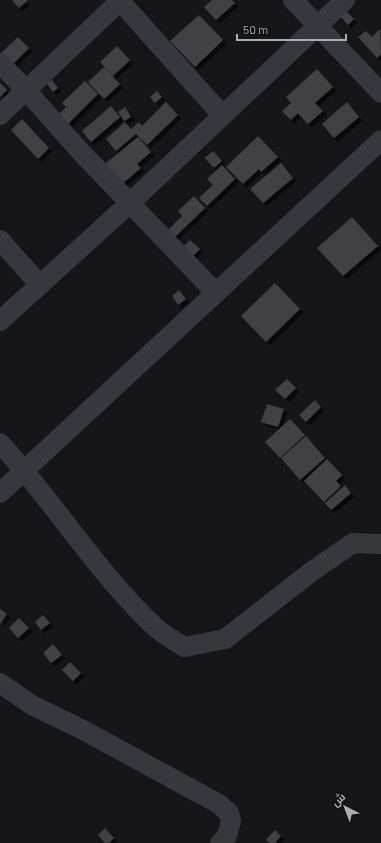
<svg xmlns="http://www.w3.org/2000/svg" width="381" height="843" viewBox="0 0 381 843" font-family="Barlow,Cairo,sans-serif">
<style>
.building{fill:#404145;filter:url(#shadow)}
.lines{fill:none;stroke-linecap:round;stroke-linejoin:round}
.minor{stroke:#37383d;stroke-width:20}
</style>
<defs>
<filter id="shadow"><feDropShadow dx="3.5" dy="3.5" stdDeviation="0" flood-color="#0009"/></filter>
</defs>
<rect width="100%" height="100%" fill="#161618"/>
<path class="building" d="M12,0H28L19,8Z
M212,0H232L235,3L216,20L204,7Z
M344,9L354,19L348,25L338,14Z
M199,15L223,40L195,67L170,41Z
M380,29L381,54L377,58L358,37L366,31L372,37Z
M18,37L29,48L12,65L1,53Z
M117,46L130,60L113,76L100,62Z
M104,67L120,84L104,99L88,82Z
M317,69L333,87L315,103L323,111L308,124L298,113L291,120L282,111L291,103L286,97Z
M52,80L58,88L53,92L47,84Z
M85,81L98,94L68,124L59,114L66,107L62,103Z
M0,83L7,90L0,97Z
M157,91L162,97L155,103L150,97Z
M166,102L178,115L147,145L136,134L116,151L106,139L125,122L131,129L139,122L142,126Z
M347,102L359,117L334,138L322,124Z
M111,106L120,117L91,142L82,131Z
M125,107L131,117L124,121L118,112Z
M22,119L49,148L38,159L11,130Z
M258,136L278,157L261,172L259,169L243,184L226,167Z
M138,137L151,152L137,164L141,168L122,184L105,164Z
M213,151L222,161L214,168L205,158Z
M281,163L293,178L263,203L250,189Z
M222,165L235,179L207,206L199,198L213,185L207,179Z
M194,196L205,208L174,238L167,231L182,216L178,211Z
M352,217L378,246L343,276L317,248Z
M190,240L200,249L193,256L183,247Z
M275,283L300,309L266,342L241,316Z
M179,290L186,299L178,305L172,296Z
M287,379L296,388L285,399L275,390Z
M315,400L321,407L306,422L299,415Z
M267,404L284,409L278,427L261,422Z
M290,419L305,435L280,458L265,442Z
M306,436L325,458L300,480L281,458Z
M327,459L342,475L336,481L341,486L324,502L304,481Z
M345,485L351,493L331,510L325,503Z
M0,609L7,614L0,624Z
M43,615L50,623L41,630L35,622Z
M19,618L29,628L18,638L9,628Z
M53,644L62,655L51,663L43,653Z
M70,662L81,673L73,681L62,670Z
M105,828L114,838L109,843H105L98,835Z
M275,830L281,836L275,843H270L266,840Z"/>
<g class="lines">
<path class="minor" d="M293,0L381,93
M120,1L222,115
M0,63L26,90L79,150L216,293
M0,115L121,0
M0,240L40,285
M0,321L130,203L345,0
M0,443C54,502 96,571 154,626C162,634 174,640 184,647L225,639L311,572L353,543L381,544
M0,493L381,140
M0,683L32,705L85,731L219,804L229,813L231,821L227,836L220,843"/>
</g>
<g transform="translate(345 807) rotate(318)" stroke="#111113" stroke-width="3" paint-order="stroke">
<path d="M0-3L7 15L0 10L-7 15Z" fill="#a8adb8"/>
<text y="-6" font-size="11" font-weight="bold" text-anchor="middle" fill="#a8adb8">ش</text>
</g>
<path d="M237 34v6h109v-6" fill="none" stroke="#a8adb8" stroke-width="2"/>
<text x="243" y="34" font-size="12" fill="#a8adb8" stroke="#111113" stroke-width="3" paint-order="stroke">50 m</text>
</svg>
